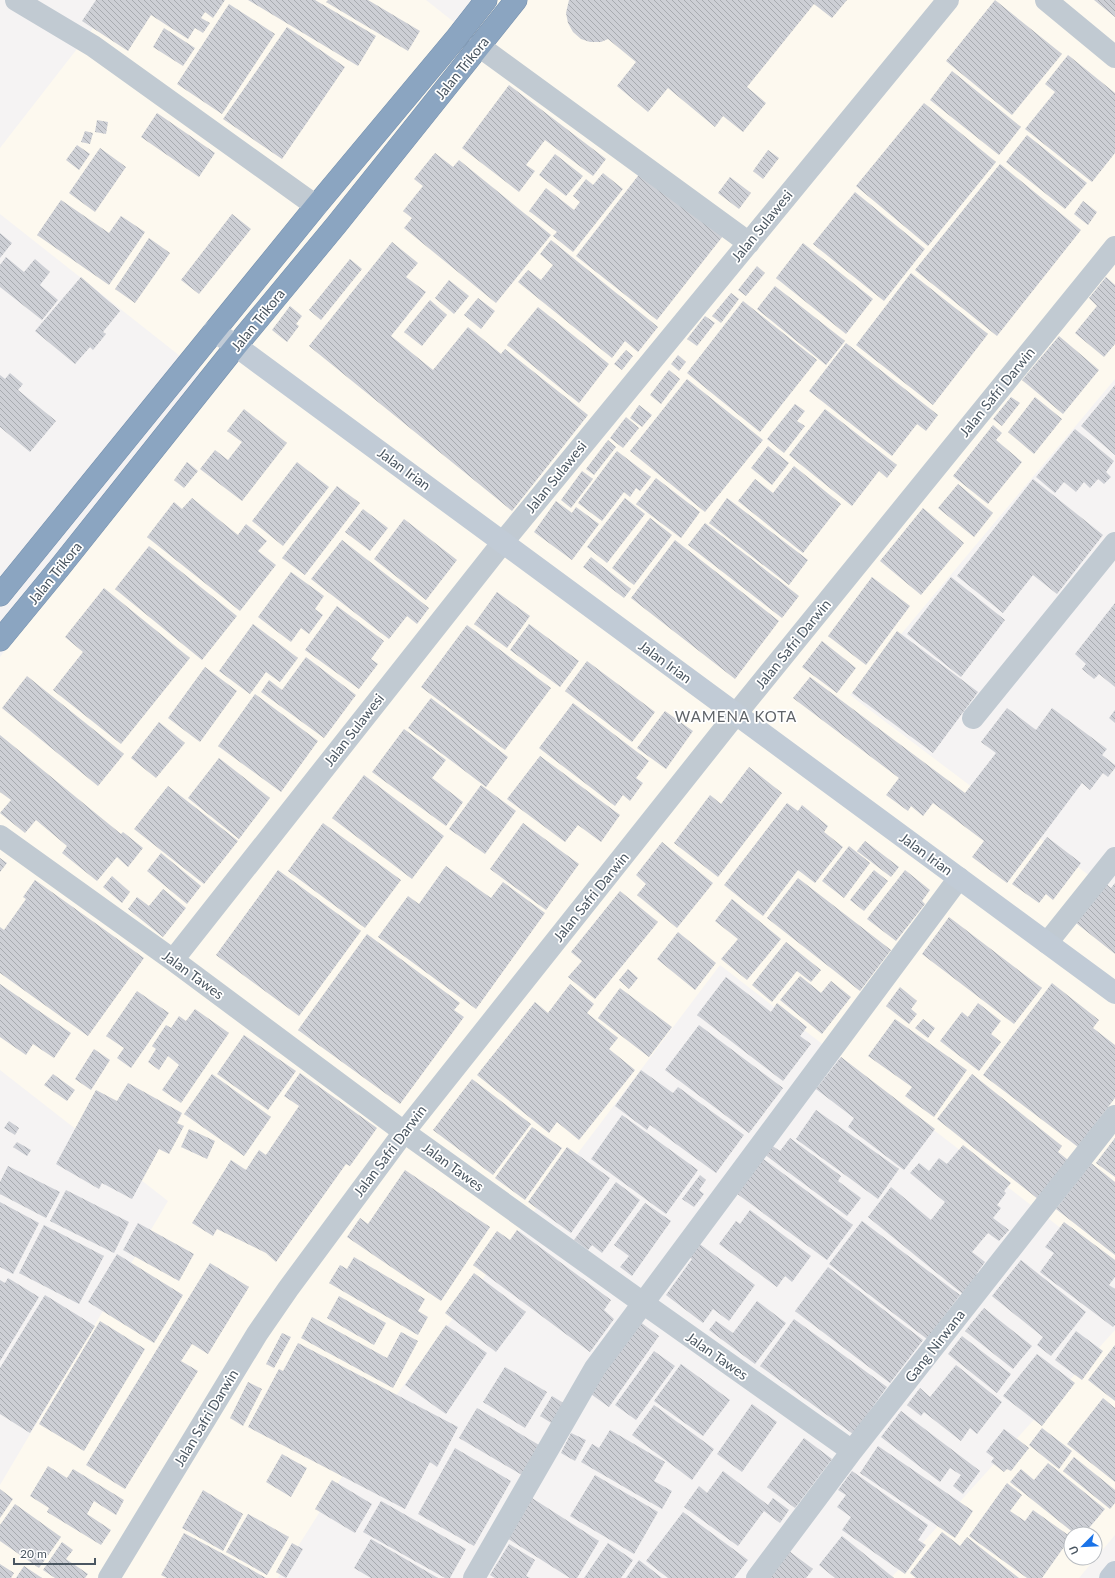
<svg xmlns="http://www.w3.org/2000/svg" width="1115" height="1578" viewBox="0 0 1115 1578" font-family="Lato,sans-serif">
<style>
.commercial{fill:#fdf9ef;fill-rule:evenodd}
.building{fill:url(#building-back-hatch)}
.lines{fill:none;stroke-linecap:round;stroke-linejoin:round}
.highway-casing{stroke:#7690ad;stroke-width:23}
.street{stroke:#c1cad2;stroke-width:22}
.secondary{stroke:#c1cbd6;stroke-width:22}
.highway{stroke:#8ba5c1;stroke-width:22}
.labels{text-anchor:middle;stroke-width:3.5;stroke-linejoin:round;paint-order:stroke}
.street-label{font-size:14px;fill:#4a5661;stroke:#fff}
.neighbourhood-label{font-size:15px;letter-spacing:1px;fill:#5f6368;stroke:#fff}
</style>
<defs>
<pattern id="building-back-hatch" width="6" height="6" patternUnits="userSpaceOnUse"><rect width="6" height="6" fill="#cdcfd5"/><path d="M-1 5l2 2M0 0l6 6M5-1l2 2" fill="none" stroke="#a8abb0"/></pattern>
</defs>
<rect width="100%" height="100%" fill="#f5f3f3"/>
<path class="commercial" d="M115,0H426L464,30L488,0H1115V379L850,695L1115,895V1270L720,965L439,1337L376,1423L278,1578H0V1485L168,1201L0,1070V657L213,382L0,214V148Z
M1115,1330V1535L1079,1578H891ZM1071,1534H1095V1558H1071Z"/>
<path class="building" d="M96,0H225L213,18L205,12L201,18L210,23L203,33L195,28L188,39L151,15L128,51L82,21Z
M248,0H315L376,36L358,66Z
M328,0H368L420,31L408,51L326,2Z
M569,0H847L832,18L814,4L747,87L766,103L743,132L723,116L715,127L668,88L648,112L617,86L636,62L608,39L601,42H590L581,39L573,32L568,23L566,13Z
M995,0L1062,54L1012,115L946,61Z
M1094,0H1115V17Z
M229,4L275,34L222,114L177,84Z
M287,27L345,67L282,159L223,119Z
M164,28L195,48L183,66L153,47Z
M1068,55L1115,93V153L1092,182L1025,129L1055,92L1045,84Z
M952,71L1021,127L999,155L930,100Z
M509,85L606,159L593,176L545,140L526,165L535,171L519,192L462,148Z
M924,103L996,162L928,246L856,186Z
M157,113L215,153L199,177L141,137Z
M97,120L108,122L106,134L95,132Z
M85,131L93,133L90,144L81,142Z
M1027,135L1087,183L1065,209L1006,162Z
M77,145L90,154L79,170L66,160Z
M100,148L126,167L95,212L69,193Z
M768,150L779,158L763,179L753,171Z
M435,153L453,167L459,160L551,235L496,303L404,228L412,218L403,211L423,186L414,179Z
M555,154L583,176L566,196L539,175Z
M1000,164L1081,230L997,336L915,270Z
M641,172L723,236L657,320L576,256Z
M603,173L623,189L573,252L553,236L557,232L529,211L546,188L574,210L580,202L573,196L586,179L593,185Z
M730,177L751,193L739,209L718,193Z
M855,192L925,249L884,301L813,244Z
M61,200L109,233L121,216L145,232L109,285L37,235Z
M1083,201L1097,212L1088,225L1074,214Z
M232,214L251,229L199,294L181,280Z
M0,233L12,243L0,258Z
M149,238L170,253L135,303L115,289Z
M551,240L658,327L638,352L625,341L612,358L518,282L528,270L541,280L553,265L540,254Z
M392,242L418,263L406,277L426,292L391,336L433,370L468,327L501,354L505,349L588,415L512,511L309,346Z
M803,243L873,299L846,334L776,278Z
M6,257L24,272L35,259L50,272L40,285L58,300L42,320L0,287V265Z
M350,259L362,269L321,320L309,310Z
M757,266L765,273L746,296L738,290Z
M911,273L988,334L933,405L856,345Z
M81,277L120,311L103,332L106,334L93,350L90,347L75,364L35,331Z
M1106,277L1115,285V344L1104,357L1075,333L1097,306L1089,298Z
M449,280L469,296L454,314L435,298Z
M775,286L845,341L826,365L757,309Z
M731,293L739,299L721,323L712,316Z
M478,298L495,311L481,329L464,315Z
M430,300L447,315L422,346L404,332Z
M743,301L817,360L760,432L687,373Z
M290,306L302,316L296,324L299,326L287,342L272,330Z
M538,307L609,364L579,403L507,345Z
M705,316L715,323L697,346L687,339Z
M1059,336L1099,370L1063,414L1022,380Z
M846,343L938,415L926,431L917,424L892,456L809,391Z
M626,350L633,356L622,370L614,364Z
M678,355L686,362L679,371L671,364Z
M669,370L680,379L661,404L650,395Z
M10,373L23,384L18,390L56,421L30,452L0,427V375L5,379Z
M687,379L763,440L705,512L630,451Z
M1115,385V455L1081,426Z
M1011,397L1020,403L1002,426L993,419Z
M1035,397L1062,419L1034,454L1008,432Z
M795,404L805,411L797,421L805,426L784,453L767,439Z
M639,405L652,415L642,427L630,418Z
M244,409L287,443L242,501L200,469L215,450L228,460L242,442L227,431Z
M825,409L897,465L887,478L879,471L852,506L789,455Z
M626,417L639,428L623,448L610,438Z
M993,425L1002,433L996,440L1022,462L988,504L953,476Z
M1075,429L1114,461L1106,472L1111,477L1104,484L1098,479L1090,488L1084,482L1076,492L1064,482L1055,493L1036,477Z
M608,440L616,447L594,475L586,469Z
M768,446L789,463L772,485L751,468Z
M617,451L651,477L640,491L636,488L630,497L624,492L602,521L578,503Z
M187,462L198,471L184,488L174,480Z
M297,462L329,487L283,546L252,521Z
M794,466L841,504L803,553L738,501L755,479L773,493Z
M582,471L593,479L571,508L561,500Z
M656,478L700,512L681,538L636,504Z
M1033,479L1103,535L1057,594L1033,575L1003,613L957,576Z
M958,484L993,513L974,537L938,508Z
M337,486L360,503L305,575L282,558Z
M192,498L238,535L246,524L267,541L258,551L276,565L240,611L147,537L174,502L182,509Z
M625,498L645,514L607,563L587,547Z
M727,498L808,560L789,585L709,523Z
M556,501L572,513L576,507L599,524L572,560L534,532Z
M923,508L964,543L921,595L880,561Z
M363,509L388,528L370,551L345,532Z
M650,518L672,535L634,585L612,568Z
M404,519L457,560L426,600L374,559Z
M705,523L799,596L782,618L688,545Z
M342,540L429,608L417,624L407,616L389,639L311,579Z
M675,540L779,621L735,679L631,598Z
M149,546L237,616L202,660L115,589Z
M591,557L631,589L624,598L583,567Z
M291,572L324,596L315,609L323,615L309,634L301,628L291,642L258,617Z
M872,577L910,606L866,665L828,636Z
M951,577L1005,620L961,677L907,634Z
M104,588L190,658L121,744L53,690L83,652L65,637Z
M497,592L530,616L507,648L474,624Z
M1115,603V687L1099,674L1094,679L1082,669L1086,664L1075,654Z
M337,606L384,641L371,659L378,664L359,689L305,650Z
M253,624L298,658L280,682L266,672L250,694L219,671Z
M529,624L579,661L560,687L510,650Z
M467,625L551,688L505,750L421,687Z
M897,631L978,692L933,753L852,693Z
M822,641L856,668L837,693L802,667Z
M306,657L356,695L324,738L261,692L269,680L282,690Z
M587,661L655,712L632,742L565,691Z
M205,667L237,691L200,742L168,718Z
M27,676L124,754L98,786L2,708Z
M810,677L965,793L996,753L981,742L1007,708L1036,730L1052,708L1107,749L1102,755L1115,765V768L1108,777L1103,773L1090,790L1082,783L1007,883L972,857L984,841L933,803L923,816L911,806L908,811L886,795L899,778L793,698Z
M255,694L318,741L281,792L218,746Z
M431,698L508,757L486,787L408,728Z
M573,703L649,761L636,778L643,783L630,801L623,795L615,806L539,748Z
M1115,710V723L1109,718Z
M665,711L693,731L666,769L637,748Z
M159,722L185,743L156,778L131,758Z
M404,729L446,760L432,778L463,802L446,826L372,772Z
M0,735L121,834L123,832L143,848L128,867L117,857L97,881L62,853L67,846L36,820L25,833L0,813L11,800L0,792Z
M540,756L620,815L601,842L578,825L565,842L507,799Z
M219,758L270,798L239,839L188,798Z
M749,767L782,793L718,877L674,843L710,795L721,804Z
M364,775L444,836L412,879L332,818Z
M481,785L516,811L485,854L449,829Z
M168,786L238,841L204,884L134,829Z
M787,803L798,811L802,805L828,826L824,832L843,847L815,883L798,870L763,916L724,885Z
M323,823L401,880L365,928L288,871Z
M523,823L579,864L546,910L490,869Z
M1047,837L1081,863L1053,900L1046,894L1039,903L1012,884Z
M865,841L899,867L891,877L857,851Z
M662,842L713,883L677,928L637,895L646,884L636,875Z
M849,846L870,863L844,898L822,881Z
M161,853L201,886L187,904L147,871Z
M0,858L7,863L0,872Z
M446,866L491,898L503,882L545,913L476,1009L378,937L408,896L419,904Z
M278,870L361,931L299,1016L216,955Z
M874,870L888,881L864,911L850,900Z
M905,870L930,890L922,901L925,904L896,941L867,919Z
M112,876L130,892L122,903L103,887Z
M798,878L891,950L860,991L767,918Z
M35,880L144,958L88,1036L0,973V927L4,930L26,899L23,897Z
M1105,883L1111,888L1115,883V954L1071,919Z
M163,889L186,908L163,937L128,909L137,897L149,906Z
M620,891L658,922L595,999L568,977L582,961L571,952Z
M732,899L781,939L747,980L721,959L738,939L715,921Z
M949,917L1042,988L1014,1024L922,954Z
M678,932L716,963L695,990L657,959Z
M367,934L460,1003L454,1010L464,1017L400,1104L298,1030Z
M786,942L821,970L811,982L797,971L772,1002L752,985Z
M628,969L638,978L629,989L619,980Z
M800,976L821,993L831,981L851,997L822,1034L780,1000Z
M726,977L771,1012L777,1003L807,1027L800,1036L811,1044L783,1081L697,1015Z
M1052,983L1099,1020L1093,1028L1115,1045V1098L1078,1147L983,1075Z
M0,984L71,1033L54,1058L33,1044L26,1055L0,1037Z
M570,984L594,1004L587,1013L618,1038L609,1049L635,1070L579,1140L557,1122L549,1133L477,1075L535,1002L548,1013Z
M900,987L917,1001L911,1009L917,1014L909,1024L886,1006Z
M620,988L672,1027L649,1057L598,1018Z
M137,991L169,1013L131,1068L117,1058L124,1048L106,1036Z
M978,1003L1001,1021L991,1034L1001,1042L979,1071L940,1041L962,1012L968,1017Z
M195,1009L229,1033L181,1103L162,1090L179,1065L168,1056L159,1070L148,1062L156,1049L152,1046L166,1025L171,1028L179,1016L186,1021Z
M895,1019L967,1070L934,1117L905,1096L912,1087L868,1056Z
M923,1019L935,1028L928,1038L915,1028Z
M699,1025L783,1088L749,1133L665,1070Z
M244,1035L296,1071L268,1110L217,1074Z
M94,1049L110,1060L91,1090L75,1079Z
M841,1057L935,1129L904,1170L848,1127L854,1118L816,1089Z
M641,1070L673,1093L678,1087L744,1135L716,1173L650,1125L647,1130L615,1106Z
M300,1073L377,1128L350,1166L346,1164L276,1262L266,1253L217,1229L213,1236L192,1223L231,1160L246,1170L259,1150L266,1155L299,1106L284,1096Z
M53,1074L75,1090L67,1101L44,1085Z
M212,1074L271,1117L244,1156L184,1114Z
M972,1074L1062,1146L1058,1152L1068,1160L1038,1199L937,1119Z
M472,1079L531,1124L493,1175L433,1130Z
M128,1083L182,1113L177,1123L184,1126L169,1154L159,1149L132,1199L102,1183L99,1189L56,1164L96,1090L117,1101Z
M816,1110L899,1169L878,1199L796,1139Z
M622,1115L698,1170L666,1214L591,1159Z
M9,1121L19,1128L15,1135L4,1128Z
M532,1127L562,1148L525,1200L495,1178Z
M189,1129L215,1141L207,1159L181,1147Z
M790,1138L841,1176L838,1181L861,1198L847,1216L764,1154L771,1145L780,1151Z
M1115,1138V1177L1096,1163Z
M17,1142L31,1150L27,1156L13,1147Z
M963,1145L1011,1183L1004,1191L1006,1193L997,1205L1001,1208L993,1218L1009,1230L999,1241L988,1233L972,1252L985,1262L977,1273L980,1275L964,1295L868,1217L891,1187L931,1220L945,1202L910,1173L919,1163L929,1171L939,1158L947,1164Z
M567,1147L610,1178L571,1233L528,1202Z
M762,1158L853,1225L827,1260L736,1193Z
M1091,1163L1115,1182V1255L1056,1209Z
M8,1166L60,1192L46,1218L0,1194V1182Z
M405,1170L490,1227L441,1301L347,1237L360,1218L368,1224Z
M700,1175L706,1180L699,1190L704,1194L694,1207L682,1199Z
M616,1182L640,1200L602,1253L592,1245L588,1250L574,1240Z
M66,1190L129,1222L114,1253L50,1221Z
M0,1202L39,1223L13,1274L0,1267Z
M645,1203L671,1221L632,1276L620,1267L629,1256L614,1245Z
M750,1210L811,1256L792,1282L785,1276L777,1287L719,1244L736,1221L740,1224Z
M862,1221L960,1295L927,1339L829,1264Z
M1064,1222L1115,1260V1277L1109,1285L1115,1289V1325L1113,1327L1040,1272L1054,1253L1045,1247Z
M138,1223L194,1254L179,1281L123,1250Z
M44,1225L104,1256L79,1304L19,1273Z
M517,1230L611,1300L604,1310L614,1319L590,1352L473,1265L497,1231L510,1240Z
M697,1242L755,1285L729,1321L713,1309L703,1323L666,1295L692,1259L687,1256Z
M117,1254L183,1295L154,1343L88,1302Z
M354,1257L425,1299L418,1311L428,1317L418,1335L329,1283L340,1265L347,1269Z
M1021,1260L1086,1312L1051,1356L1037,1345L1043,1337L992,1296Z
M210,1263L249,1287L208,1354L192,1344L181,1361L198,1371L125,1489L86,1465Z
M828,1267L923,1340L890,1383L795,1311Z
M474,1273L526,1312L496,1352L445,1313Z
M8,1278L39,1297L0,1361V1280L5,1283Z
M45,1295L95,1326L30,1433L0,1414V1368Z
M339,1296L386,1323L374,1345L327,1318Z
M757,1301L786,1323L755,1364L709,1330L716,1321L733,1333Z
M984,1308L1032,1346L1013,1369L965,1331Z
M312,1317L387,1358L401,1332L418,1341L393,1388L301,1338Z
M794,1319L887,1387L853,1434L760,1366Z
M100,1321L145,1349L84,1451L39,1424Z
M639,1321L659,1336L609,1407L588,1392Z
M446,1325L487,1353L446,1414L405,1385Z
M1076,1331L1103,1351L1082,1380L1055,1360Z
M282,1333L291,1337L274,1368L266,1364Z
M962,1336L1011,1374L997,1393L948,1354Z
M298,1343L458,1427L437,1467L430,1462L405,1509L248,1427L279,1369L283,1371Z
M1115,1345V1401L1088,1380Z
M654,1351L675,1366L636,1420L615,1405Z
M1037,1354L1075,1383L1042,1426L1003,1396Z
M681,1364L730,1400L703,1436L654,1401Z
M956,1365L1002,1402L977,1434L970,1428L961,1441L924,1412L921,1416L907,1405L920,1388L930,1397Z
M505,1367L547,1392L525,1428L483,1402Z
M248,1382L262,1389L243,1426L230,1418Z
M552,1396L565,1404L553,1424L540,1416Z
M1103,1398L1115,1408V1482L1067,1444Z
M752,1404L777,1422L742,1472L717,1454Z
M654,1405L714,1449L692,1480L632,1435Z
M477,1408L539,1445L522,1475L459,1438Z
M901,1411L980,1471L963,1494L953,1486L961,1475L950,1468L940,1482L881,1437Z
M1042,1428L1072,1451L1059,1469L1029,1445Z
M1004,1429L1029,1448L1011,1471L1007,1469L1004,1472L991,1462L994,1458L986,1452Z
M610,1430L665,1462L654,1481L672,1491L662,1509L581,1462L592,1444L599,1448Z
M571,1433L586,1440L575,1461L561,1453Z
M804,1438L832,1459L795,1508L767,1487Z
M878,1446L973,1511L955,1538L860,1473Z
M455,1448L511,1481L474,1546L418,1514Z
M282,1454L307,1468L291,1497L266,1482Z
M1074,1457L1115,1490V1503L1110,1509L1063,1471Z
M1048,1463L1105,1509L1084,1534H1075L1010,1482L1021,1469L1034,1480Z
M48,1466L67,1478L73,1469L124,1500L116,1515L94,1501L87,1514L111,1530L101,1545L47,1512L49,1508L30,1496Z
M723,1471L768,1505L773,1498L789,1510L780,1523L764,1511L738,1546L684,1507L699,1486L707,1493Z
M852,1471L928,1525L918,1540L926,1545L905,1574L842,1530L851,1517L837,1507L846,1495L838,1490Z
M595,1475L658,1512L634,1554L570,1516Z
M332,1480L372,1504L355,1533L315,1509Z
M1007,1483L1022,1495L1010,1511L1025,1521L1033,1510L1071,1537L1042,1578H1027L969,1536Z
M0,1489L13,1499L0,1518Z
M203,1490L243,1514L223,1551L182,1528Z
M532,1498L599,1541L577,1578H570L507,1538Z
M381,1501L466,1549L450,1578H445L363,1532Z
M15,1504L61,1537L39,1568L0,1541V1525Z
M683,1512L748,1560L734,1578H668L646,1561Z
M248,1514L289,1537L267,1575L226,1552Z
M942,1532L960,1546L967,1537L1019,1578H916L910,1573Z
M184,1533L227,1556L266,1578H167L161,1575Z
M842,1536L894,1578H835L819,1565Z
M371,1539L438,1578H371L354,1568Z
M62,1542L73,1550L66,1559L88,1574L85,1578H55L43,1570Z
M292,1543L303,1549L286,1578L276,1572Z
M608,1543L633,1560L621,1578H584Z
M509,1544L535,1560L526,1576L530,1578H495L490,1575Z
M789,1551L813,1569L806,1578H769Z
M639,1560L662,1578H626Z
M0,1564L14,1573L11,1578H0Z
M24,1566L42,1578H16Z"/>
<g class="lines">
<defs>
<path id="highway" d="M0,595L316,206L457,37L486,0
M0,640L60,567L236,346L337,224L516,0"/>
</defs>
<use href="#highway" class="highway-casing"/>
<path class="street" d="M16,0L93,46L316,206
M1046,0L1115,57
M479,46L749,243
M973,718L1115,543
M0,836L173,960L404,1132L643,1303L852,1451
M1047,943L1115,858
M173,960L503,542L948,0
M109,1578L257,1334L288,1289L404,1132L736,714L1115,247
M474,1578L595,1368L959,878
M757,1578L852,1451L1115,1116"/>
<path class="secondary" d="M214,331L236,346L1115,993
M1110,1578L1115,1572"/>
<use href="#highway" class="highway"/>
</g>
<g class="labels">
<g class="street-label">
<text transform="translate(462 68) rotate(-51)" y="5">Jalan Trikora</text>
<text transform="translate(762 226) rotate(-51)" y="5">Jalan Sulawesi</text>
<text transform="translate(258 320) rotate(-51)" y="5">Jalan Trikora</text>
<text transform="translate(997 392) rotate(-51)" y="5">Jalan Safri Darwin</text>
<text transform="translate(404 469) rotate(36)" y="5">Jalan Irian</text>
<text transform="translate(556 477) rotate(-51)" y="5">Jalan Sulawesi</text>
<text transform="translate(55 573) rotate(-51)" y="5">Jalan Trikora</text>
<text transform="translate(793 644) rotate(-51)" y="5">Jalan Safri Darwin</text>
<text transform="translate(665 662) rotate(36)" y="5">Jalan Irian</text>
<text transform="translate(354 730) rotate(-52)" y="5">Jalan Sulawesi</text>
<text transform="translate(926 854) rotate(36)" y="5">Jalan Irian</text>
<text transform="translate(591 897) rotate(-51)" y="5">Jalan Safri Darwin</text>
<text transform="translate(193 975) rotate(36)" y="5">Jalan Tawes</text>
<text transform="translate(390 1151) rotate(-53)" y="5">Jalan Safri Darwin</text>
<text transform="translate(453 1167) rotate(36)" y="5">Jalan Tawes</text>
<text transform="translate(935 1346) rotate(-52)" y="5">Gang Nirwana</text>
<text transform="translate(717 1356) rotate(35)" y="5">Jalan Tawes</text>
<text transform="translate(206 1418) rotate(-59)" y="5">Jalan Safri Darwin</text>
</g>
<g class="neighbourhood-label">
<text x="736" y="722">WAMENA KOTA</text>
</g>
</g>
<g transform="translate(1083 1546) rotate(246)"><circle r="19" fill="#ffffff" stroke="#b7bbc0"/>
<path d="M0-3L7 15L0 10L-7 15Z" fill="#1a73e8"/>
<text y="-6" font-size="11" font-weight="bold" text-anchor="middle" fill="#4a5661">U</text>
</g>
<path d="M14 1558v6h81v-6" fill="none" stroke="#4a5661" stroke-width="2"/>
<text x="20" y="1558" font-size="12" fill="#4a5661" stroke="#ffffff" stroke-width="3" paint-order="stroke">20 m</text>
</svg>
